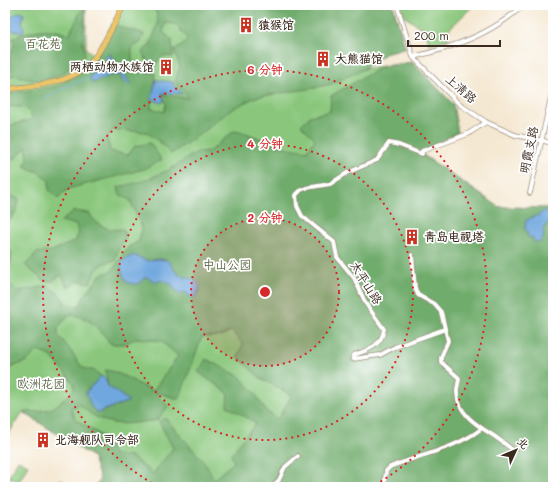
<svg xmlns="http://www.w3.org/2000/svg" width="558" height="492" viewBox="0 0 558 492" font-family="Mali,'LXGW WenKai TC',sans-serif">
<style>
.green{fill:#8ac77d;stroke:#62784e}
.forest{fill:#6fac6c;stroke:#556b45;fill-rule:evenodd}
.water{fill:#6fa7de;stroke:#55687e}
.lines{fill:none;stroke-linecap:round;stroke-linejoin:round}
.stream{stroke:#6fa7de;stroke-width:1}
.minor-casing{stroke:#988978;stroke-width:5.5}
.major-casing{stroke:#988978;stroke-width:6}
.minor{stroke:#fff;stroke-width:4}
.major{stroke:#edc569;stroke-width:5}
.ring{fill:none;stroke:#d62828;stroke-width:2;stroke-dasharray:2 4}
.labels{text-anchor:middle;stroke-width:3.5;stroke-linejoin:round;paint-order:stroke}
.poi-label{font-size:12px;font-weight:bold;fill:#3b2a1e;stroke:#fff;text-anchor:start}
.park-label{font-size:12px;fill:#57613f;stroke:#fff}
.street-label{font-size:12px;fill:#3b2a1e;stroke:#fff}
.centre{fill:#d62828;stroke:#fff;stroke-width:2}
.ring-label{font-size:12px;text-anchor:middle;font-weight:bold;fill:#d62828;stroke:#fff;stroke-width:3.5;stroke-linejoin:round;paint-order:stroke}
</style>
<rect width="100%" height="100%" fill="#fff"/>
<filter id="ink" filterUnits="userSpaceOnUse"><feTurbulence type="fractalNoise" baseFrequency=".025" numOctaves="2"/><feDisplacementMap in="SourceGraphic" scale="8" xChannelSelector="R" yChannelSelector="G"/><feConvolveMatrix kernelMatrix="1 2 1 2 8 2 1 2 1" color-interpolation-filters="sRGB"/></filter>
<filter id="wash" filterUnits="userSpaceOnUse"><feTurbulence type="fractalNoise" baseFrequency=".012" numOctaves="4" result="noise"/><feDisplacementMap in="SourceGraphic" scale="16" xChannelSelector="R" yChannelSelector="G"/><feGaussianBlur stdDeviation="0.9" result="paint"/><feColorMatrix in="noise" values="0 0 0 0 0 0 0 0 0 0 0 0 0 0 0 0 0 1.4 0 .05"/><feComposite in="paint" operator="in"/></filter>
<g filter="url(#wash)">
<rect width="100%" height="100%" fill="#f5e8d2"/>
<path class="green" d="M5,5H86V49L94,55L123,5H393L405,48L388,52L363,69L412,62L453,104L419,152L499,207L553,208V487H96L100,479L93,457L23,412L6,437L5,436Z
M401,5H474L447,31L449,39L429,44L426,31L405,17Z
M18,460L28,465L19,482L9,477Z"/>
<path class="forest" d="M142,5H393L405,48L388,52L362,70L331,84L314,88L256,97L230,110L206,130L171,154L160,142L146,132L113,130L107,137L110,151L128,155L135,146L150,143L162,160L144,169L68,189L58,199L49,190V181L40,173L24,166L28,160L26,147L15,159L5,153V127L33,119L27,108L5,106V94L58,86L85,68L102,49L117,25C126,30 135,30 144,34L141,42L132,48V58L136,69L155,73C157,85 151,96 151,108L164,112L166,104L162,95L188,98C180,81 170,91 180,67L174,50L182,46L188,39L175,24L166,23L163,32L172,40L173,57L162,56L156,64L147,61L142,52L150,45L158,24L156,11Z
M85,8L83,42L85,55C70,70 50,85 27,79C20,78 18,74 10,76L5,71L14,45L13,38C33,29 49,26 69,35L80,12Z
M412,62L453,104L458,132L419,153L499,207L553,208V487H96L100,479L93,457L23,412C53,411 53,410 74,389V384L51,356L37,351L27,361L5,370V285L7,283L18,291L48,286L61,296L66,305L79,306L83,298L100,275L112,271L128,247L139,241L142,228L130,200L120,195L118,187L140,182L169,170L197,152L210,151L234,131L246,133L279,146L307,151L315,139L301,125L310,116L330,111L331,96L381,67ZM68,315C89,315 99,329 111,344H125L136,338L161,341L178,356L153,391C138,385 120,371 105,370L108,386L129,401L97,413L86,392L101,376L95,371L83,368C74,358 69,345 58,336V328ZM231,331L243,344L238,357L260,378L292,395L278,419L266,411L254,392L239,376L206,359L198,372L228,393L227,406L256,423L231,454L234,462L214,479L205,463L165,418L159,422L173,448L153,474L132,457L113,454L105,438L75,419L71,408L80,405C107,430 124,424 158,420L168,406L154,392L179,399L202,337L221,336Z
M5,194L19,199L16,212L9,221L5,220Z
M74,211L89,213C98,226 106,231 123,229L126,238L119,248L115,261C99,262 96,270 90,283L78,281L72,286H66L64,279L60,275L53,281H44L25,265L37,253L52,251L75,241L79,233L76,225L61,221Z
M5,243C15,253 12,260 7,272L5,271Z
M61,480L72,487H45L46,484Z"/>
<path class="water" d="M20,12L24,14L22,23L24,29L22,33L12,30L6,26L13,15Z
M111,54V60H116L118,69L126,76L128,81L132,83L131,85L123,81L120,75H112L92,83L90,77L95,72L103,71L110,67V61L105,59V57Z
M156,80L173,82L174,86L183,94L162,93L164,100L162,103L151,99Z
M543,211L552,212L553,215L543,229L544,235L541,242H535L532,237L529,238L525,228L526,220L539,215Z
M133,255L148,261L158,259L167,260C172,264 173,270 177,273C185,280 197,275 200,288L196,296L192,298L185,292L179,294L170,283L162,280L156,282L146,277L138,284L128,283C123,277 117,265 125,259C128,257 130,258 133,255Z
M101,376L105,378L108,386L129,401L97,413L91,406L86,392Z"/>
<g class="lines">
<path class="stream" d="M42,101L65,87L90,77"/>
</g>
</g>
<g filter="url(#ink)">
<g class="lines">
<defs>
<path id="minor" d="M397,5L413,57L459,104L486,122L515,135L553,143
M413,57C455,47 491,34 524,5
M530,193L553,88
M412,255L415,288L418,295L434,304L441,312L448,341L441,357V362L459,378C459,383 456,388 457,393C458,415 479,426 494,436C501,441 508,446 514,451
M445,329L395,347L380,355L353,359L354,355C368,350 382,346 384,329L366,304L354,278L337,257L334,242L302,216L297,206L296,195L301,190L306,188L330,184L347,173L377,160L389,143L399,145L422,154V151L468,134L486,122
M272,487L279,480L285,467L298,456
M384,487L386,471L390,467C420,455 455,449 481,429"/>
<path id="major" d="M5,89C31,87 73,84 92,61C105,45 114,23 124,5"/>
</defs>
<use href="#minor" class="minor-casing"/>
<use href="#major" class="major-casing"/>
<use href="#minor" class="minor"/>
<use href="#major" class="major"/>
</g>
</g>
<circle cx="265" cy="292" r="74" fill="#d62828" fill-opacity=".12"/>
<g class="ring">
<circle cx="265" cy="292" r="74"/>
<circle cx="265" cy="292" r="148"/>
<path d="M157 486A222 222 0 1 1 373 486"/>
</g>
<defs>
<symbol id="building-bare" viewBox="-9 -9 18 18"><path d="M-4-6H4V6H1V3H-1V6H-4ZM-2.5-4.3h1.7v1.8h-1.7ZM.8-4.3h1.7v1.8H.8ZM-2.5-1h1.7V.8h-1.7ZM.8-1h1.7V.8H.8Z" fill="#c8321e" stroke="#fff" stroke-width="2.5" paint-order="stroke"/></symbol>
</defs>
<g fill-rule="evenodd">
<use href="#building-bare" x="235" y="14" width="22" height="22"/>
<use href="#building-bare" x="312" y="48" width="22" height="22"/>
<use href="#building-bare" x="155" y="56" width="22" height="22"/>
<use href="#building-bare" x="401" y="226" width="22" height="22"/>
<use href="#building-bare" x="32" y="429" width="22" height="22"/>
</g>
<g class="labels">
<g class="poi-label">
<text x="258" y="29">猿猴馆</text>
<text x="335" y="63">大熊猫馆</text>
<text x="154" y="71" text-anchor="end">两栖动物水族馆</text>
<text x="424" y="241">青岛电视塔</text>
<text x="55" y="444">北海舰队司令部</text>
</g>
<g class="park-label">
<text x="43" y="48">百花苑</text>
<text x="227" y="269">中山公园</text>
<text x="41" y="388">欧洲花园</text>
</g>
<g class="street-label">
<text transform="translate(461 89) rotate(41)" y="4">上清路</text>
<text transform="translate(529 150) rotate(-78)" y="4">明霞支路</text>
<text transform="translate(366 283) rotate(58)" y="4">太平山路</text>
</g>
</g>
<circle cx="265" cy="292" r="6" class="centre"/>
<g class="ring-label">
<text x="265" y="74">6 分钟</text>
<text x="265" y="148">4 分钟</text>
<text x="265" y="222">2 分钟</text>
</g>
<rect width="558" height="492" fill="none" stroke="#fff" stroke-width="20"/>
<g transform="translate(516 450) rotate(46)" stroke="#ffffff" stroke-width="3" paint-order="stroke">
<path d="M0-3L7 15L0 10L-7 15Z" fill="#3b2a1e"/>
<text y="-6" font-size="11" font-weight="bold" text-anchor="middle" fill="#3b2a1e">北</text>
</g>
<path d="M408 40v6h92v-6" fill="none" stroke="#3b2a1e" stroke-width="2"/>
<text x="414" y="40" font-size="12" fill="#3b2a1e" stroke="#ffffff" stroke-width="3" paint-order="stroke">200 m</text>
</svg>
